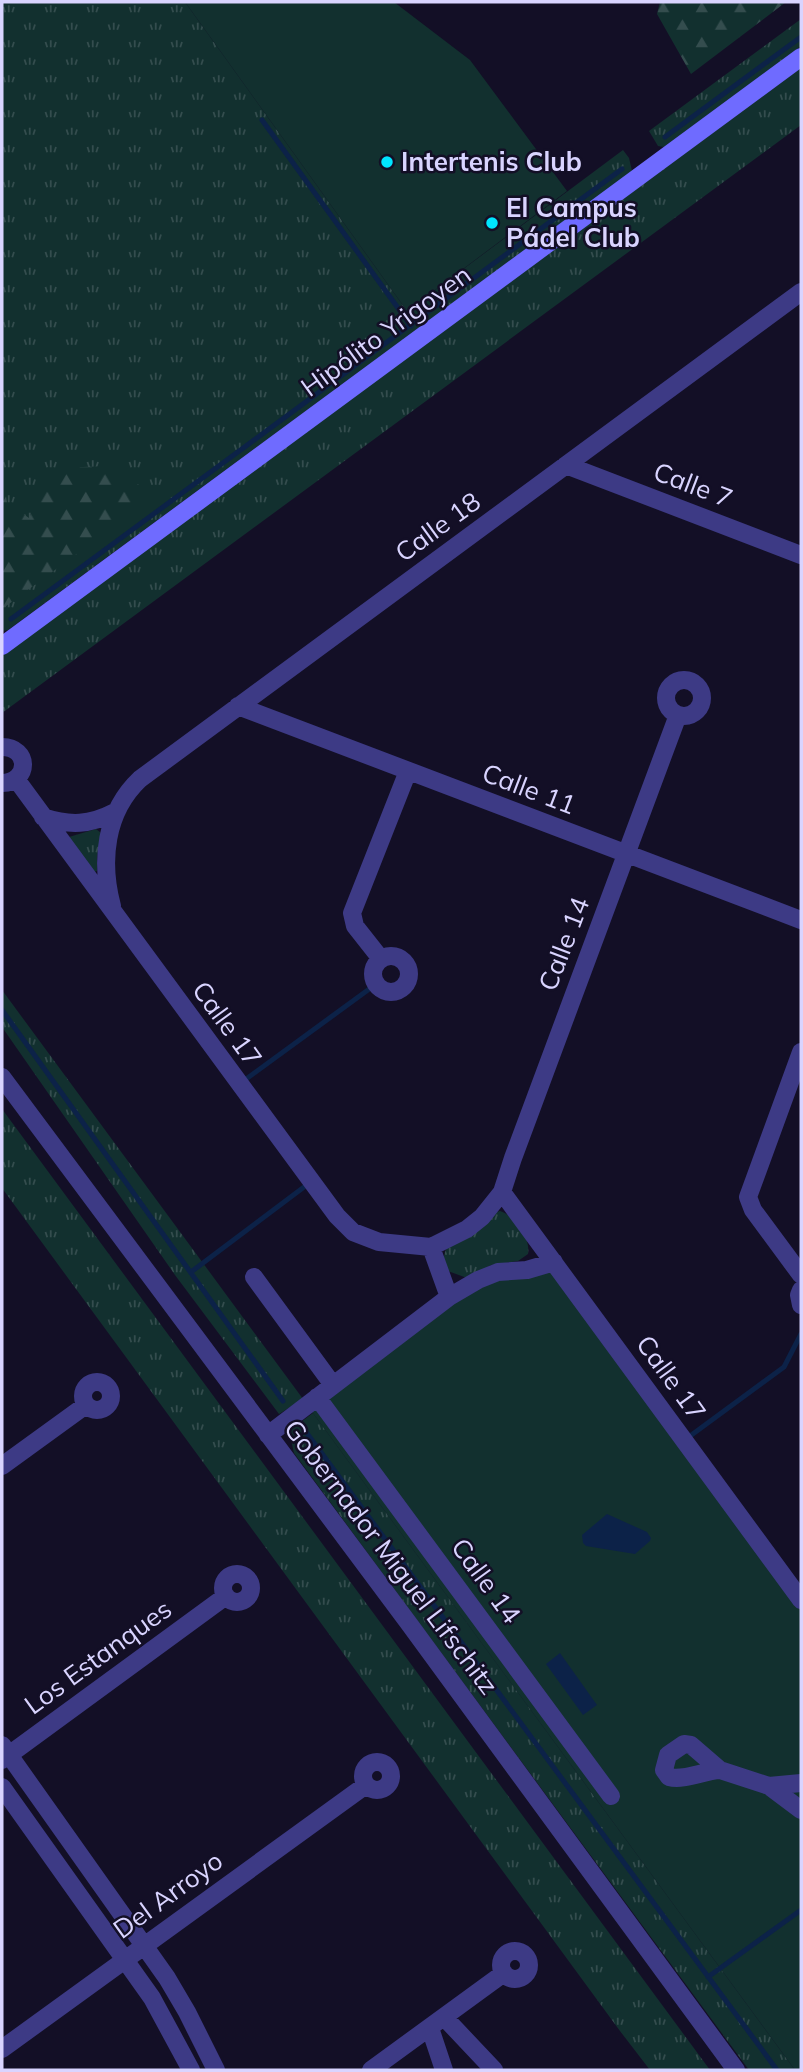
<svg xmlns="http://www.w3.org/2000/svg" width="803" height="2072" viewBox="0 0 803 2072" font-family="Mulish,sans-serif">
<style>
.grass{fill:url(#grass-tufts)}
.forest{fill:url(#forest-firs)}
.pitch{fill:#12302f}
.water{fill:#0c2248}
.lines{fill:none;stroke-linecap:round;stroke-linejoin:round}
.stream{stroke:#0c2248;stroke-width:5}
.street{stroke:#3d3a85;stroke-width:18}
.secondary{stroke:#6f6bff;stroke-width:18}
.poi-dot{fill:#00e5ff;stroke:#130f26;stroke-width:2.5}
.labels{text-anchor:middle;stroke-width:5;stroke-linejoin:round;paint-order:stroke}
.poi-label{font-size:26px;font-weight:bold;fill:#d9d4ff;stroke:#130f26;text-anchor:start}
.street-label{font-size:26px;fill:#d9d4ff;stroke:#130f26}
</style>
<defs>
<pattern id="grass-tufts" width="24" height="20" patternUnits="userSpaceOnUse" patternTransform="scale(1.75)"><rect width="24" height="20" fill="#12302f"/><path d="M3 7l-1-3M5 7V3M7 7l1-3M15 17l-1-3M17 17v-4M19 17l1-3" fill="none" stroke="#344d4e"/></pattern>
<pattern id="forest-firs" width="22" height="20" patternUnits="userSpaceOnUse" patternTransform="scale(1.75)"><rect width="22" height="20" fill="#12302f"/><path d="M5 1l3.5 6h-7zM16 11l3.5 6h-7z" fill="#344d4e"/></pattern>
</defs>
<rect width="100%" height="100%" fill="#130f26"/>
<path class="grass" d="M2,2H185L407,311L623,150L629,158L632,171L8,630L2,631Z
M801,19V46L664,147L658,146L649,131Z
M801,68V125L2,713V656Z
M96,829L101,833L97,858V871L94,872L69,837Z
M2,990L303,1399L279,1414L175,1275L2,1027Z
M2,1109L710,2070H650L620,2031L2,1188Z
M500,1211C515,1216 531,1238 528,1254L518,1261L491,1265L467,1278L448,1271C443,1262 442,1256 448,1246L491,1214Z
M313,1413L795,2070H749L294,1453L289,1431Z"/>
<path class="forest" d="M660,2H786L691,74L657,14Z
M108,466L149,491L150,500L2,609V468L7,503L29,518L58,468Z"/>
<path class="pitch" d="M185,2H394L470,60L567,191L407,311Z
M554,1262L801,1600V2070H795L307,1405L449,1297Z"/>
<path class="water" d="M607,1514L647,1532L651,1538L650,1541L635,1554L586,1546L583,1543L582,1535Z
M560,1653L597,1705L583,1715L546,1664Z"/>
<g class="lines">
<path class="stream" d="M262,120L411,326
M665,137L801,37
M11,619L622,169
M2,1010L283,1401
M242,1082L372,987
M191,1272L308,1184
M306,1432L777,2070
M686,1439L784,1367L801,1334
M708,1977L801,1910"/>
<path class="street" d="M566,465L801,555
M666 698a18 18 0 1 1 36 0a18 18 0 1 1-36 0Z
M238,706L801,920
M2,747C30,747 30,782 2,783
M16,779L337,1216L353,1232L379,1242L431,1247L467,1229L482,1217L502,1192L513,1158L678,715
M43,817C70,826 90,825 115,812
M112,906C100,861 105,812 140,779L801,292
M373 974a18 18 0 1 1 36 0a18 18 0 1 1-36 0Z
M381,959L355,926L352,913L408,771
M801,1052L748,1197L753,1210L801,1275
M2,1077L410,1625L736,2070
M502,1192L801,1600
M431,1247L449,1297
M254,1277L333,1385
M801,1290L799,1295L801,1305
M83 1396a14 14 0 1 1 28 0a14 14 0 1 1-28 0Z
M317,1397L611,1796
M268,1435L449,1297L478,1280L498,1272L527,1270L554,1262
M2,1466L86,1405
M223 1588a14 14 0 1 1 28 0a14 14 0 1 1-28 0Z
M684,1744L691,1745L720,1770C703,1771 684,1781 669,1777L664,1770L668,1755Z
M2,1745L167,1978L187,2012L216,2070
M2,1760L226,1596
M363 1776a14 14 0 1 1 28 0a14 14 0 1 1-28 0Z
M720,1770L769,1786L801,1810
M769,1786L801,1783
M2,1787L152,1998L191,2070
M501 1965a14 14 0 1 1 28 0a14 14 0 1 1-28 0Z
M444,2017L494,2070
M430,2028L444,2070
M2,2049L366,1785
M371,2070L504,1973"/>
<path class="secondary" d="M2,646L801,57"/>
</g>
<g class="poi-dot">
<circle cx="387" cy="162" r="7"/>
<circle cx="492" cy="223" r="7"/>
</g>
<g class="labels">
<g class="poi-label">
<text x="401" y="171">Intertenis Club</text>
<text x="506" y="217">El Campus<tspan x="506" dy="30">Pádel Club</tspan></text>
</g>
<g class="street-label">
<text transform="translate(386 331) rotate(-36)" y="9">Hipólito Yrigoyen</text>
<text transform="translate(693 485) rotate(21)" y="9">Calle 7</text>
<text transform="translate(438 527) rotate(-36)" y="9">Calle 18</text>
<text transform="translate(529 789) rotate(21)" y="9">Calle 11</text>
<text transform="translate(564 944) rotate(-69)" y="9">Calle 14</text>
<text transform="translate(227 1024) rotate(54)" y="9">Calle 17</text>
<text transform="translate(671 1378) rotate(54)" y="9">Calle 17</text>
<text transform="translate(391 1557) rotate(53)" y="9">Gobernador Miguel Lifschitz</text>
<text transform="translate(486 1581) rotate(54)" y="9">Calle 14</text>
<text transform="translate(98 1657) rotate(-36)" y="9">Los Estanques</text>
<text transform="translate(168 1895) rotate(-36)" y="9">Del Arroyo</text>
</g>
</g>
<rect width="803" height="2072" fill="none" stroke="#d9d4ff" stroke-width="7"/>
</svg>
